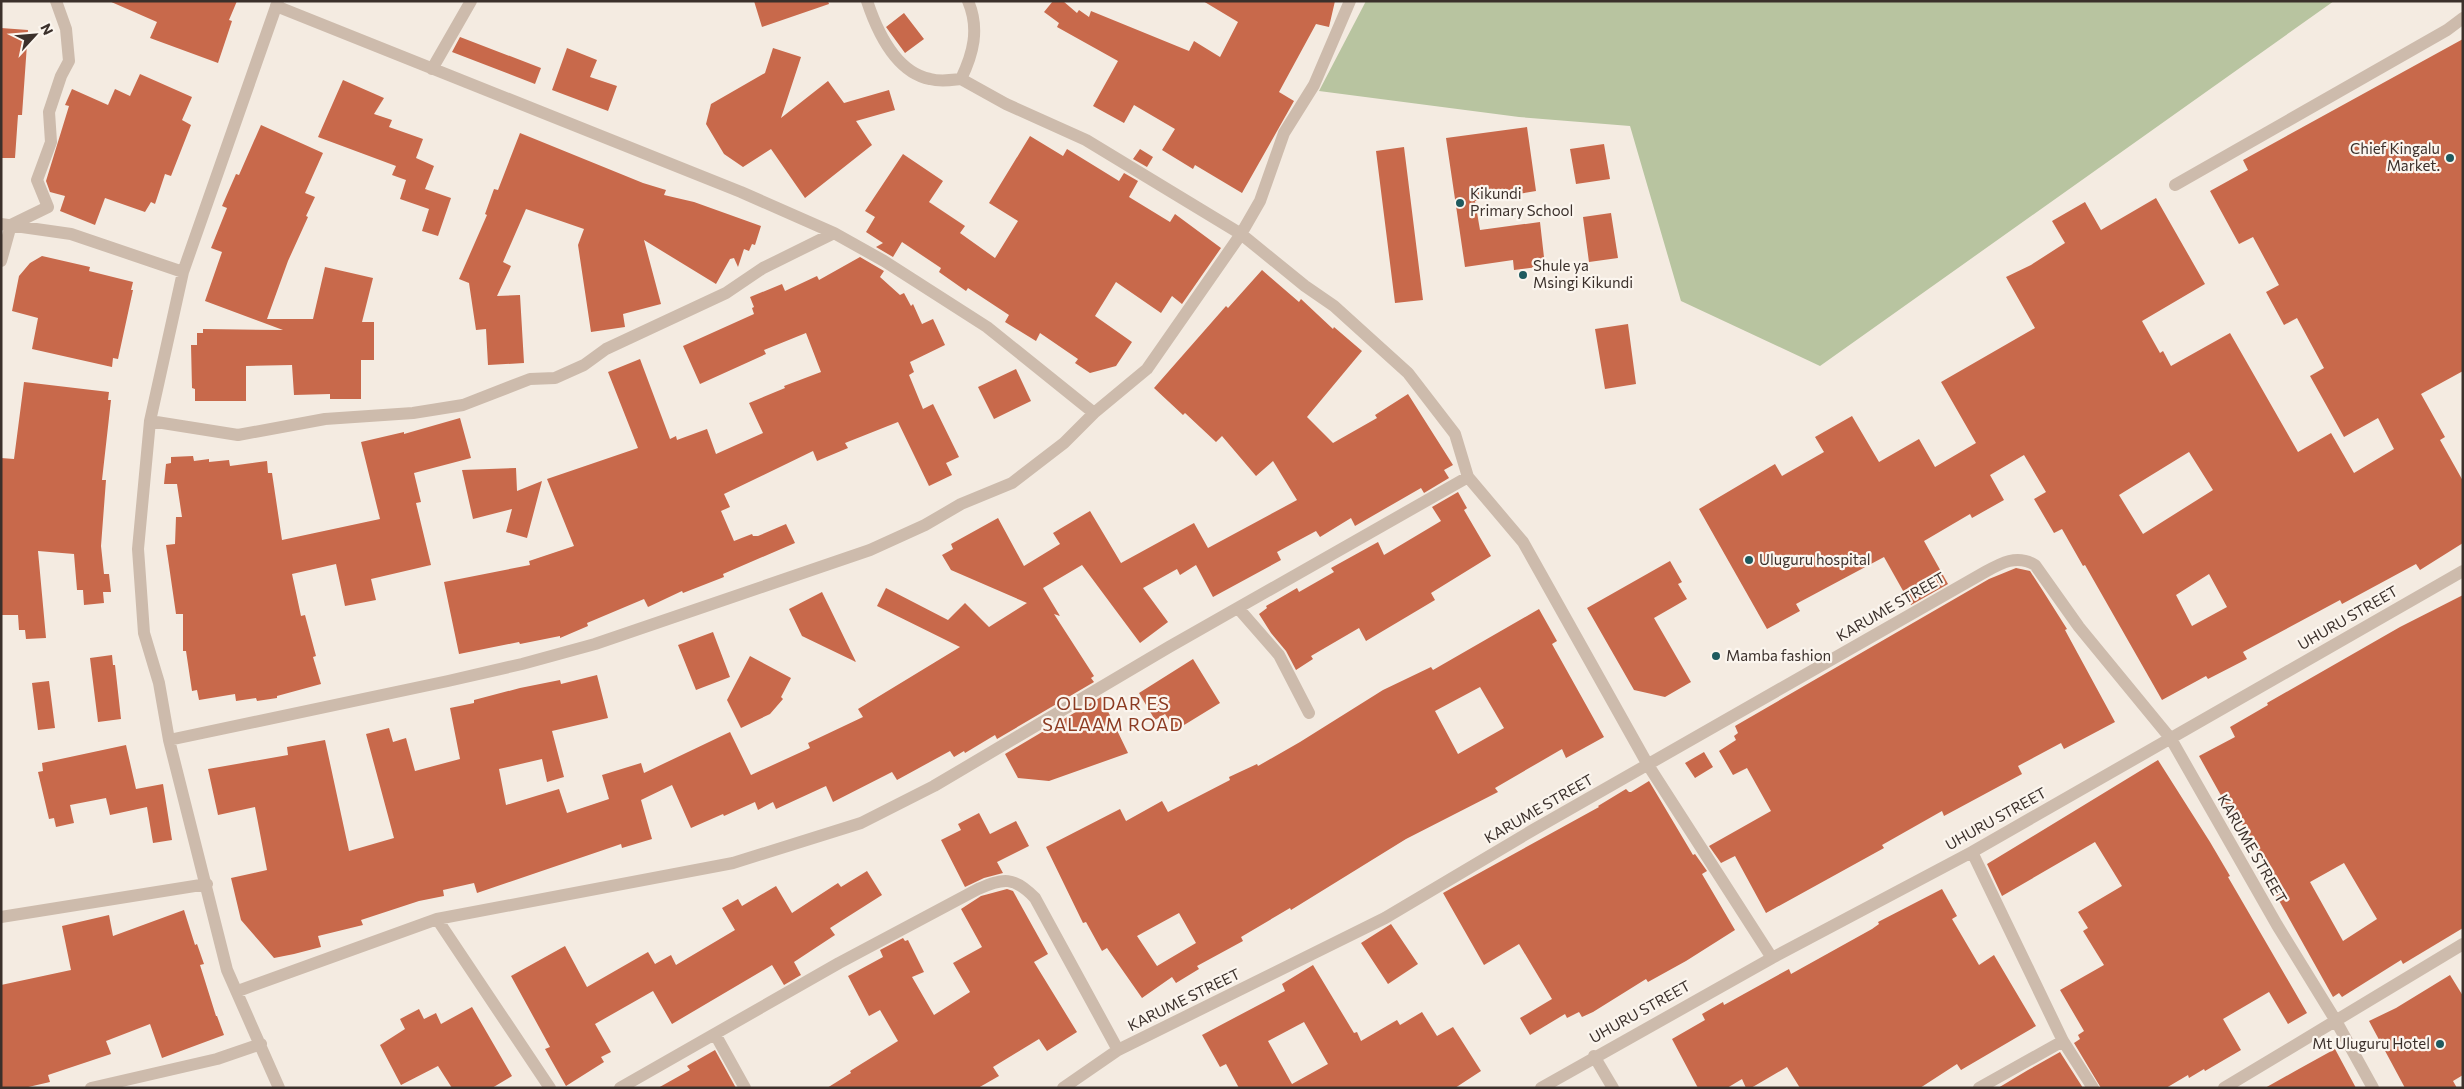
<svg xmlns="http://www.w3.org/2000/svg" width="2464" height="1089" viewBox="0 0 2464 1089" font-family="Commissioner,sans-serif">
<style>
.green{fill:#b8c4a0}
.building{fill:#c8694b;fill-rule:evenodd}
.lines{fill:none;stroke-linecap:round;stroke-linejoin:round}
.minor{stroke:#cdbbac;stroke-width:12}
.poi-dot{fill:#1f5a5e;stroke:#fbf5ee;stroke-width:2}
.labels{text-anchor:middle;stroke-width:4.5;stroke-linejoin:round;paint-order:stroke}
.poi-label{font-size:15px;fill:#3b302b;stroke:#fbf5ee;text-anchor:start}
.street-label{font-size:15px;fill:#3b302b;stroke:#fbf5ee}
.quarter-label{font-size:18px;letter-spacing:1px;fill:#8c3b22;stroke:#fbf5ee}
</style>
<rect width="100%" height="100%" fill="#f4ebe1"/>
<path class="green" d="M1366,1H2334L1820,366L1681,301L1630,126L1519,117L1319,91Z"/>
<path class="building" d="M109,1H237L229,20L232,21L218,63L150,38L157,22Z
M754,1H828L829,4L762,27Z
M1053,1H1063L1077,13L1079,10L1089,17L1091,11L1189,51L1194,41L1220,57L1238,22L1203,1H1335L1329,27L1316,24L1279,92L1294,101L1242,193L1195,165L1193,169L1162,150L1175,129L1134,105L1124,123L1093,106L1118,61L1057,27L1059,23L1044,12Z
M904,13L924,39L905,53L886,27Z
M1,28L28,30L22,115H18L15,158H1Z
M460,37L541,68L535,84L452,52Z
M2463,39V371L2421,394L2445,437L2440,440L2463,481V543L2420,570L2416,564L2342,604L2340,600L2243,652L2247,659L2208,679L2206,676L2162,700L2085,565L2083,566L2062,529L2054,533L2034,499L2046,492L2024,455L1990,475L2004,500L1972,518L1970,514L1924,541L1948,584L1911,605L1884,557L1796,604L1800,611L1767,629L1699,509L1775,464L1782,476L1824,452L1815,437L1852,416L1879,462L1919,439L1935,467L1976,443L1941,382L2035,328L2006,277L2031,265L2065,243L2052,221L2085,202L2101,230L2156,198L2205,284L2142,321L2160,353L2163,351L2171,366L2230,333L2298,452L2331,433L2354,473L2394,449L2378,418L2344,437L2310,376L2324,368L2297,318L2284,325L2266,292L2279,285L2253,237L2239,244L2210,191L2248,170L2243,160ZM2189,452L2213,490L2143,534L2119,495ZM2209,574L2227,607L2192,626L2176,595Z
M567,48L597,60L590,77L617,86L608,111L552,90Z
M773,48L801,57L781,118L828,81L844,103L889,90L895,110L856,121L872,145L805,198L771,149L743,167L724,154L706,124L711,104L765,73Z
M140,74L192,97L182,120L191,125L171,176L165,174L155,204L151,202L145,212L105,198L95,225L60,211L65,196L50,192L46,181L69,106L65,105L72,89L108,105L115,89L130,96Z
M343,80L384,98L374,114L392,120L389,127L423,139L416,158L434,166L425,189L451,198L438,236L422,231L429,209L400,199L406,180L392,175L396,166L318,137Z
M261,125L323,153L305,193L315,197L306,216L308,217L288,261L267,319H313L325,267L373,278L362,322H374V360H361V399H330V394L294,395L292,365L246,366V401H195V389L192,388L191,345H197V333H203V329L283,330L205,301L222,252L211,248L227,208L222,206L236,174L239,175Z
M1527,127L1536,191L1475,201L1480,230L1540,222L1545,266L1514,270L1513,260L1465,267L1446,138Z
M520,133L643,183L666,190L664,195L694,202L761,226L755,245L752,244L749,251L744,249L738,267L734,258L730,259L716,284L644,240L661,304L623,314L625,327L591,332L578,245L584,229L526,209L503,262L511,266L497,296L520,295L524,363L488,365L486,329L476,330L469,283L459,279L487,215L485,214L494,189L498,190Z
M1030,136L1063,156L1067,149L1119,181L1124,173L1138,181L1129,197L1170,222L1175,214L1221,248L1182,304L1172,296L1161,313L1116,282L1095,316L1132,342L1116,366L1090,373L1075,363L1078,359L1040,333L1036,341L1005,322L1009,315L968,288L966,291L939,272L941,268L902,242L893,257L876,247L883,243L866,232L875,217L865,211L903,154L943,181L929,202L965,226L960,233L995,258L1018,221L989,203Z
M1604,144L1610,179L1576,184L1570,149Z
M1404,147L1423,300L1395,303L1376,151Z
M1140,149L1153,157L1147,167L1133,159Z
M1611,213L1618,258L1589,262L1583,217Z
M42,256L90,267L89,271L133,282L131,290H133L118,359L113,358L112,367L32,349L38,318L12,311L19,276L30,263Z
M860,257L884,271L880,277L900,295L904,293L911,306L913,304L922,324L933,319L945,345L910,362L914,372L909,375L923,409L933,404L959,457L946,463L952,475L929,486L898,422L845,443L848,448L817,461L813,451L724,494L730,507L721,511L734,541L752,534L753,536H758L786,524L795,543L723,574L724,577L683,593L682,591L648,607L644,599L587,623L588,626L560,638V636L520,644L519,642L459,654L444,582L530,565L529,561L574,546L547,479L638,448L608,372L640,359L670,439L676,436L677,440L707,429L716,454L763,433L749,403L785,388L784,386L821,372L806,333L764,350L766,354L700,384L683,346L754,314L752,308L754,307L750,297L782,284L785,291L817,276L819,280Z
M1262,270L1299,302L1301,299L1333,329L1334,327L1362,351L1307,417L1333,443L1377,418L1375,415L1408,394L1453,465L1444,470L1449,478L1424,493L1421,488L1355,526L1351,518L1320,537L1316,531L1277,552L1281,560L1213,597L1196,565L1180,575L1177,569L1143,588L1168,622L1140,643L1082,565L1043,588L1060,616L1054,614L1094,676L1091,678L1094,682L997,739L995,735L965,753L964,751L954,757L950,751L897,780L892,772L833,802L826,786L776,809L773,802L758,810L755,802L724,816L723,814L691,828L672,785L641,800L652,839L622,848L621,844L477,893L474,883L443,890L444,896L419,901L361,920L363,925L318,936L321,947L294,954L274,958L241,920L231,878L267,870L255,807L218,815L208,769L288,755L287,747L325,740L349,851L394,838L366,734L389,728L393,742L406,738L415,771L460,759L450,708L474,703V700L520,688L560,680L561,684L597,675L608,718L552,731L564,777L547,782L542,759L499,769L506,805L559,789L567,813L609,799L602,775L641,763L644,773L730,732L751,775L810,748L808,743L863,717L858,709L960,647L877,606L886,588L948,620L965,603L989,627L1027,603L951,570L942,555L953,549L951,544L998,518L1024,566L1060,544L1053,533L1090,511L1121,563L1194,523L1208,548L1297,500L1273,461L1256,476L1222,436L1216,442L1185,413L1183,415L1154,388L1226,306L1228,308Z
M1628,324L1636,384L1605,389L1595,329Z
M1016,369L1031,401L994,419L978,387Z
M24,382L109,392L108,400H111L102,480H106L101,546L104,574H109L111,592H103L104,603L84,605L83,590H77L74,554L38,551L46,638L26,639L25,630H19L18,615H1V458L14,459Z
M460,418L471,458L414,473L421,502L416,503L431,565L371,579L376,600L345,606L336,564L292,574L301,616L305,615L316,656L313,657L321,684L277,696V698L257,701L256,698L236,701L235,694L199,700L197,690L192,691L186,651H183V614H176L166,545L175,544L176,517H182L177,484H164L166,464L171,463V457L193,456L194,461L209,459V462L229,460L230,466L267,461L268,473H272L282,540L380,519L361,442L404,432V434Z
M516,468L517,491L542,481L527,538L506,532L512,509L473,519L462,470Z
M1458,492L1467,508L1464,510L1491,556L1431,593L1435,600L1366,641L1359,628L1311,656L1313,659L1296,670L1286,651L1271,633L1259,614L1267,608L1266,606L1297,588L1299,592L1334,572L1331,568L1378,542L1384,555L1441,521L1432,507Z
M1670,561L1682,582L1678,584L1687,599L1654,618L1691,682L1665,697L1634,690L1587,608Z
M2016,568L2030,571L2043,591L2067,629L2065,630L2115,722L2064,749L2061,743L2018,766L2022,774L1944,816L1942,811L1882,845L1884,848L1766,913L1735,856L1721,863L1709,846L1771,811L1747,768L1733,775L1719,751L1736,740L1734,736L1738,733L1735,726L1989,579Z
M822,592L856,662L802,636L789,609Z
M2463,595V928L2403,964L2401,960L2342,997L2339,993L2333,997L2262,870L2267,867L2242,824L2238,826L2199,756L2235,737L2230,727L2268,705L2267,703L2400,627ZM2344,863L2377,919L2343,941L2310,882Z
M1539,609L1557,641L1552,644L1604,737L1566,758L1562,749L1495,788L1498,792L1406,839L1291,910L1290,908L1241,937L1243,941L1197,966L1199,969L1176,983L1172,977L1142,998L1107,948L1102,951L1086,922L1083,923L1046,847L1120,809L1126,821L1162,801L1168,812L1230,780L1229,777L1257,764L1258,766L1300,742L1383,690L1431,667L1433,670ZM1480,687L1504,728L1458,754L1435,711ZM1179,913L1196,943L1157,966L1137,936Z
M713,632L730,677L696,690L678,645Z
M112,655L113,665H115L121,719L98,722L90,658Z
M750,656L791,678L781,697L783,699L770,714L741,728L727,700Z
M1193,659L1220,703L1176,730L1165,714L1155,720L1139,693Z
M49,681L55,728L38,730L32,683Z
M1101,697L1128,753L1049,781L1018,778L1005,754Z
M126,745L136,789L163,784L172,840L153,843L147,807L110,815L106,798L70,805L74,823L56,827L54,818L49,819L38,772L43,771L42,763Z
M1704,752L1713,767L1695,778L1685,763Z
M2158,760L2210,842L2230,876L2228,877L2307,1013L2288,1024L2269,992L2223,1019L2241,1050L2205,1071L2204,1069L2189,1078L2188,1075L2166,1088H2101L2074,1043L2080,1039L2078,1035L2084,1031L2060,990L2104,965L2083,931L2088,928L2078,912L2122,886L2095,842L2002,896L1987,864Z
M1649,781L1693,855L1695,854L1707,871L1702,874L1735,930L1686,961L1648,982L1646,979L1593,1012L1582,1017L1579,1012L1567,1018L1565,1014L1530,1035L1520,1018L1552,999L1519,944L1484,965L1443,893L1599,807L1598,806L1626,789L1629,792H1631Z
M979,813L990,834L1016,821L1029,846L997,862L1003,873L984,878L965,887L941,840L961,830L958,824Z
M867,871L882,895L830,928L835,935L794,962L801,975L784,985L772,965L672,1024L653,991L595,1024L611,1052L601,1057L604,1062L566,1086L545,1049L550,1047L511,976L565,946L587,987L648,952L655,964L671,955L676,965L735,930L722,908L738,899L742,906L776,886L792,913L838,883L841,887Z
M1007,889L1013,891L1048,954L1034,962L1077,1032L1047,1051L1039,1039L993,1067L999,1076L978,1088H827L851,1073L850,1071L898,1041L880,1010L869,1016L848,976L883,957L880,950L903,938L905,941L908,940L924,972L912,977L934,1015L970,992L953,963L982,947L961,909L981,896Z
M1942,889L1957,916L1952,919L1979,965L1994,955L2036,1026L1961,1070L1957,1064L1920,1088H1800L1787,1067L1751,1088H1746L1742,1079L1727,1088H1698L1672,1039L1705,1020L1702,1014L1723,1002L1724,1005L1789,969L1791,974L1872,929L1879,924L1878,922Z
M184,910L195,945L197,944L204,964L200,965L216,1016H217L224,1035L162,1058L150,1024L106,1041L111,1054L48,1075L50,1082L24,1088H1V985L71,970L62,926L109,915L113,936Z
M1391,924L1418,964L1388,984L1361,943Z
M1313,965L1354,1033L1357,1032L1361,1041L1397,1020L1400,1025L1422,1012L1437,1036L1453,1027L1481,1071L1455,1088H1239L1226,1064L1220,1067L1202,1035L1285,991L1282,984ZM1304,1022L1328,1064L1292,1084L1268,1041Z
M2450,975L2463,996V1075L2453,1081L2457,1088H2405L2369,1021L2396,1008Z
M472,1007L512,1076L492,1088H452L438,1066L401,1085L380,1045L405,1029L400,1019L419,1009L424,1019L436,1013L441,1024Z
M2335,1049L2356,1088H2265L2297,1070Z
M715,1050L736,1088H658L690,1070L687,1066Z
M2060,1052L2083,1088H1998L2028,1070Z"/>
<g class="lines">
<path class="minor" d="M278,1L183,272L150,421L138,549L144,633L159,683L169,740L227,970L279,1088
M867,1C877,31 895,72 930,79C941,82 951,80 961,79C973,54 980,29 968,1
M276,6L741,192L834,233L884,261L987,327L1094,413
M432,69L471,1
M961,79L1006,104L1086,140L1241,234L1305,286L1334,306L1408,373L1455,434L1468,477L1523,542L1648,765L1772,958
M2175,185L2447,30L2463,18
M1,224L71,234L183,272
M1,261L11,225L48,207L37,180L51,142L49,112L61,76L69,61L66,29L56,1
M150,421L238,435L325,419L413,413L463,405L530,379L555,378L584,365L606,349L726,293L763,268L834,233
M1238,608L1279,655L1309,713
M169,740L448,681L522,664L595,644L870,550L925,525L961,504L1012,483L1064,443L1094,413L1147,369L1241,234L1260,201L1284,133L1314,85L1350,1
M1972,852L2063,1041L2093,1088
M1,917L207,884
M437,919L550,1088
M238,991L437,919L733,863L861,823L934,786L1169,647L1468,477
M715,1034L745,1088
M1594,1056L1613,1088
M91,1088L217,1059L261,1044
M620,1088L839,963L978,889C1003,878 1014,876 1035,898L1118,1050
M1063,1088L1118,1050L1385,918L1533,830L1985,572C2001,563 2017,554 2035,565L2079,627L2171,739L2277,925L2336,1021L2373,1088
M1541,1088L1772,958L1972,852L2463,571
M1979,1088L2063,1041
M2224,1088L2463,944"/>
</g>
<g class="poi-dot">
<circle cx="2450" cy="158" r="5"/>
<circle cx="1460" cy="203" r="5"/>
<circle cx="1523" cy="275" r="5"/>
<circle cx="1749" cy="560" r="5"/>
<circle cx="1716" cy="656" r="5"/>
<circle cx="2440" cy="1044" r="5"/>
</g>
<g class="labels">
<g class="poi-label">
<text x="2440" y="154" text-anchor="end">Chief Kingalu<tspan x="2440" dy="17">Market.</tspan></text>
<text x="1470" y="199">Kikundi<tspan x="1470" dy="17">Primary School</tspan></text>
<text x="1533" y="271">Shule ya<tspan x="1533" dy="17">Msingi Kikundi</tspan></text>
<text x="1759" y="565">Uluguru hospital</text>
<text x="1726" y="661">Mamba fashion</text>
<text x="2430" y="1049" text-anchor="end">Mt Uluguru Hotel</text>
</g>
<g class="street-label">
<text transform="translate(1891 607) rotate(-30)" y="5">KARUME STREET</text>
<text transform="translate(2348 618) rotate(-30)" y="5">UHURU STREET</text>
<text transform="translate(1539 809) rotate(-30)" y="5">KARUME STREET</text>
<text transform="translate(1996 819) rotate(-29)" y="5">UHURU STREET</text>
<text transform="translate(2252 849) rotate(60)" y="5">KARUME STREET</text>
<text transform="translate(1184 1000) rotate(-26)" y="5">KARUME STREET</text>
<text transform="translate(1640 1012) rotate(-29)" y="5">UHURU STREET</text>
</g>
<g class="quarter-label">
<text x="1113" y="710">OLD DAR ES<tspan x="1113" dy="21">SALAAM ROAD</tspan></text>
</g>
</g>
<rect width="2464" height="1089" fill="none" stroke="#3b302b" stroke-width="5"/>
<g transform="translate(35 35) rotate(64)" stroke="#fbf5ee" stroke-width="4" paint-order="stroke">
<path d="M0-4L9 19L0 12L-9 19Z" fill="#3b302b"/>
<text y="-8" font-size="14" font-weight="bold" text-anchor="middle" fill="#3b302b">N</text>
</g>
</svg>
